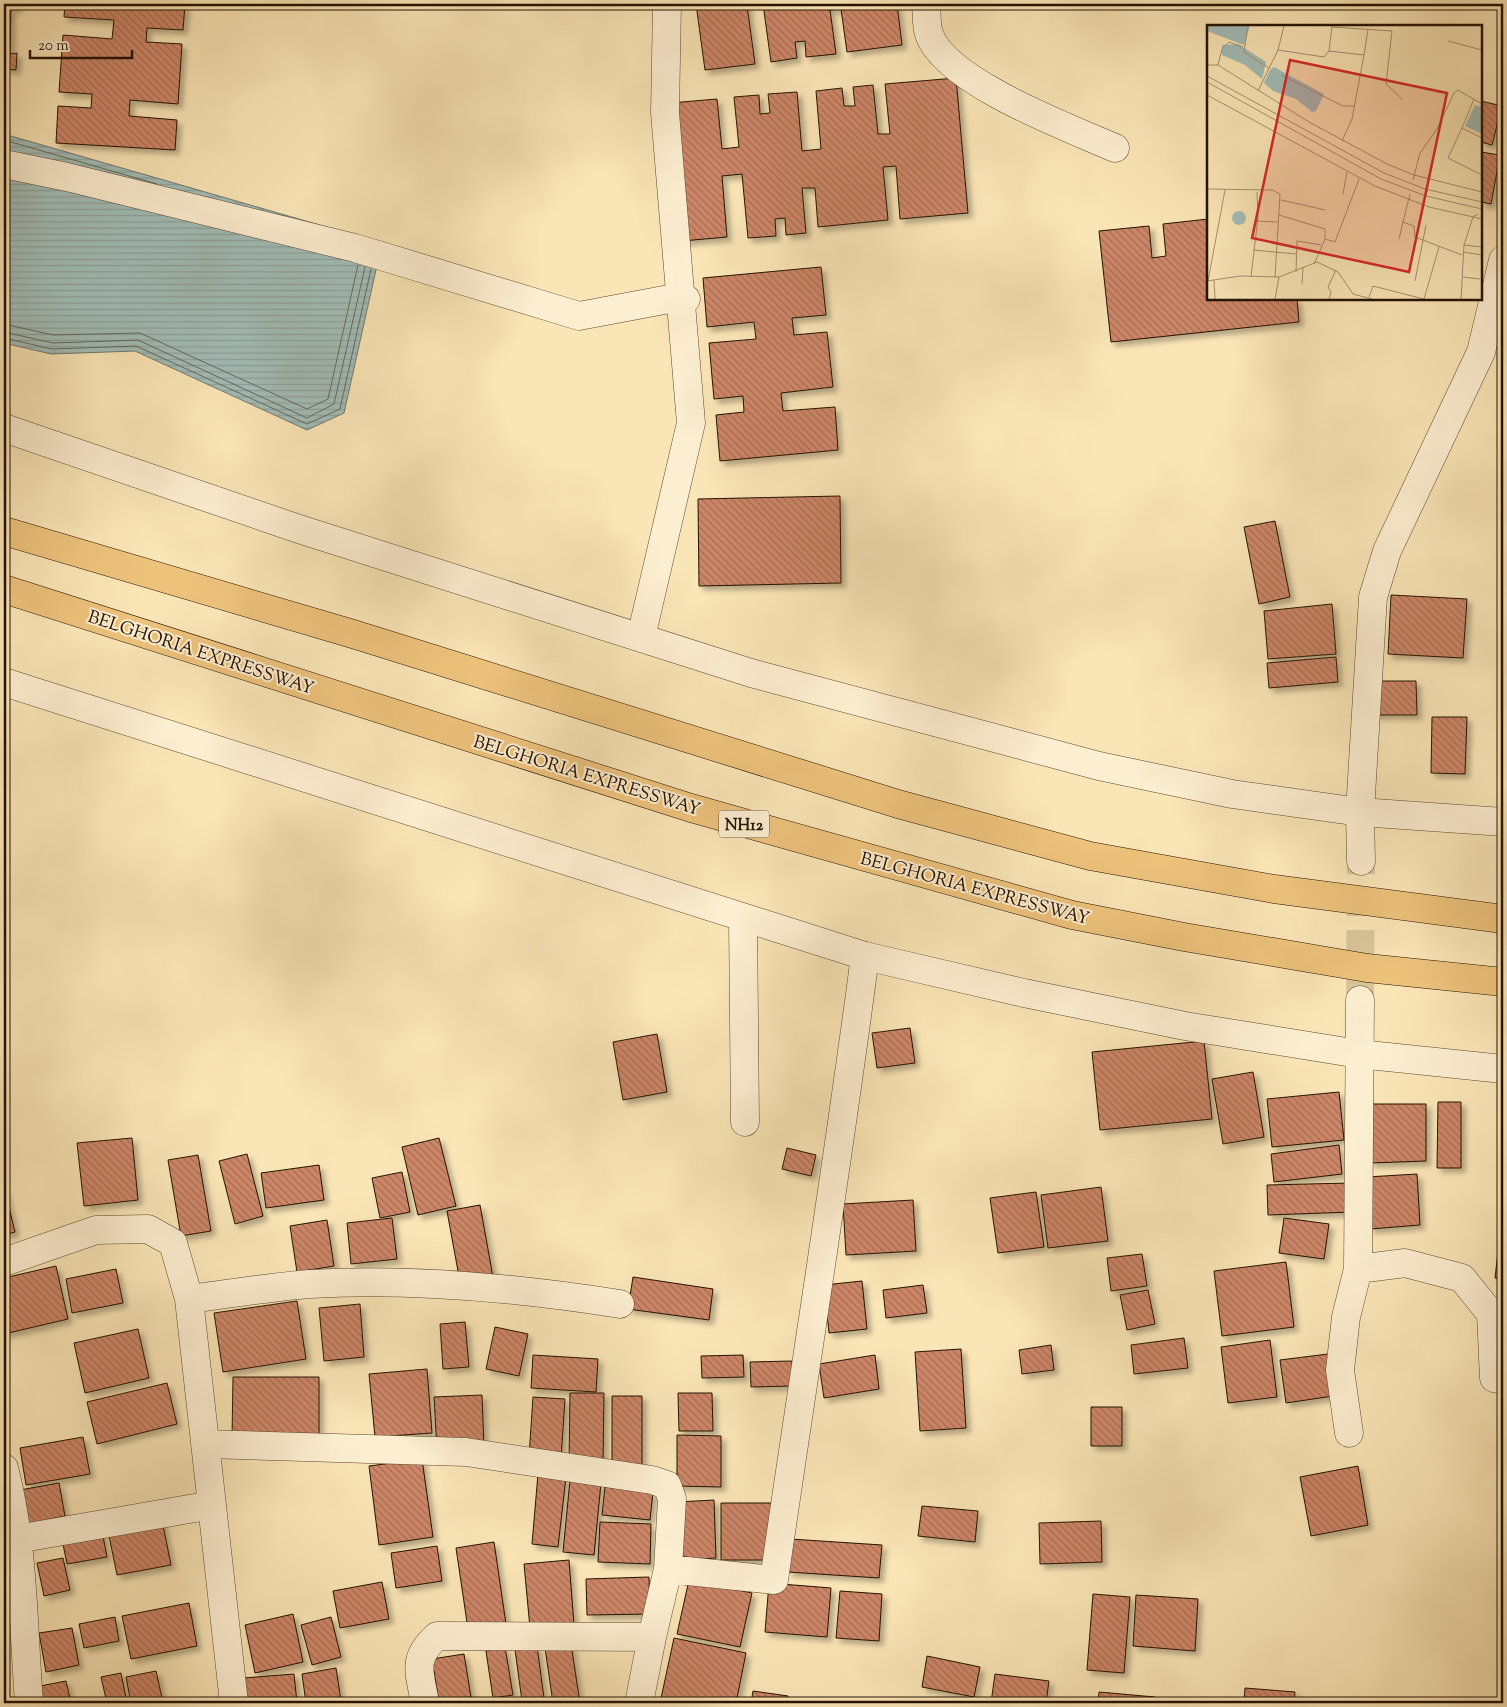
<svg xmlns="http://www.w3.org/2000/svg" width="1507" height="1707" viewBox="0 0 1507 1707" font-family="'Sorts Mill Goudy',serif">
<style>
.water{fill:url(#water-rules);stroke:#70796f}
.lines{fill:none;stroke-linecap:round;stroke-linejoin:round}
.shore{stroke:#64685c;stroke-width:1}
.building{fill:url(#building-back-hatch);stroke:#251201;filter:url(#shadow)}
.minor-tunnel{stroke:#dac59b;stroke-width:28;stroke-dasharray:28 14;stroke-linecap:butt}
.minor-casing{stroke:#5a472e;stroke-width:29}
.tertiary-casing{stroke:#5a472e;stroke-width:29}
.trunk-casing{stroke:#251201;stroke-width:29}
.minor{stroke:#fceed0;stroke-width:28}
.tertiary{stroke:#fceed0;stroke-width:28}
.trunk{stroke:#edc27b;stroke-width:28}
.labels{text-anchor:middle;stroke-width:4;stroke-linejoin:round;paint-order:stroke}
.shield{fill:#fceed0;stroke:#66543f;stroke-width:1}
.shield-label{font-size:16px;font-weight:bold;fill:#251201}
.street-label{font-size:18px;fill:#251201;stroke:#fceed0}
.inset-road{fill:none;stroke:#a5916e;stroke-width:1}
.view{fill:#d62828;fill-opacity:0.15;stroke:#d62828;stroke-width:2.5}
.inset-edge{fill:none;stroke:#251201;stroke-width:2.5}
</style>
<defs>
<pattern id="water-rules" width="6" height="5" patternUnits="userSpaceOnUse" patternTransform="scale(1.25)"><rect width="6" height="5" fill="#a2bdb8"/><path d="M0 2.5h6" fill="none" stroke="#8ba19c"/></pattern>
<pattern id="building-back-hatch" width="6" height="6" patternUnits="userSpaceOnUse" patternTransform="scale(1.25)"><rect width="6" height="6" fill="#cd8667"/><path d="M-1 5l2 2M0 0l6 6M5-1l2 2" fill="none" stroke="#a66c52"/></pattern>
<filter id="shadow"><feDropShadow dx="4.5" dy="4.5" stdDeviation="2.5" flood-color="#0004"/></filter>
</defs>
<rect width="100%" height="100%" fill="#fae5b6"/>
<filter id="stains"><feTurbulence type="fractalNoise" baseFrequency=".004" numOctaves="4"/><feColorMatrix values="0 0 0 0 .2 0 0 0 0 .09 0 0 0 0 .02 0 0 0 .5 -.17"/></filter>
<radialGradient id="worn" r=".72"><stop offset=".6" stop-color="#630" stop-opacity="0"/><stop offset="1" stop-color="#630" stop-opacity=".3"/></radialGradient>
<path class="water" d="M4,134L382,243L344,413L307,430L135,351L51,354L4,343Z"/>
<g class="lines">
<path class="shore" d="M4,140L157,184
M4,324L53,335L140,333L307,409L328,399L358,265
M4,332L53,343L138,340L307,418L334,404L365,267
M4,338L52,349L136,346L307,424L340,409L371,269"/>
</g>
<path class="building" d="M4,4H18V8H11L10,54L17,53L16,70L4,69Z
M65,4H185L183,30L147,28L146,42L182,44L178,104L130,100L129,116L177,120L175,150L56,143L58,106L91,108L92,94L59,92L63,35L112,39L114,20L64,17Z
M696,4H754L747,5L755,64L705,70Z
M763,4H897L902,45L847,52L841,9L830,10L836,54L806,57L805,41L795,42L797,58L771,62Z
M956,78L968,213L900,219L896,166L883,167L888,220L818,227L815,188H802L806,233L786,235L785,218L775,219L776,236L748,238L742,174L722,176L727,237L682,241L670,103L717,99L722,149L739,147L734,97L759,95L760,114L770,113L768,94L797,92L802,151L821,149L816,91L842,88L844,106H855L853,87L873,85L878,134H890L885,84Z
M1481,101L1502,106L1492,145L1481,142Z
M1481,152L1500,155L1491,204L1481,202Z
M1208,219V299H1297L1299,322L1111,342L1099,231L1149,226L1152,258L1166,256L1163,224Z
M821,267L826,315L792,318L794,335L827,332L833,387L781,393L783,411L835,407L838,450L720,461L716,415L744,412L743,396L714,399L709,343L756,339L754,322L707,327L703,278Z
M840,496L841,583L699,586L698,499Z
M1275,521L1290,597L1259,604L1244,527Z
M1391,595L1467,599L1463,658L1388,654Z
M1332,604L1336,654L1268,659L1264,611Z
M1336,657L1338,682L1269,688L1267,663Z
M1371,681H1416L1417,715H1371Z
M1432,717H1467L1465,774L1431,773Z
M910,1028L915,1063L877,1068L872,1033Z
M657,1034L667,1092L623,1100L613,1042Z
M1204,1041L1212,1119L1100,1130L1092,1052Z
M1253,1072L1264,1137L1223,1144L1212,1079Z
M1339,1092L1344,1140L1272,1147L1267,1099Z
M1438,1102H1461V1168H1437Z
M1369,1104H1426V1161L1370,1163Z
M132,1138L138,1200L84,1206L77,1143Z
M439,1138L456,1206L418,1215L402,1147Z
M1339,1145L1342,1174L1274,1182L1271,1154Z
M787,1148L816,1155L811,1176L782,1169Z
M247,1154L263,1216L235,1224L219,1161Z
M198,1155L211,1231L181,1236L168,1160Z
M319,1165L324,1200L266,1208L261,1173Z
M402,1172L410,1212L380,1218L372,1178Z
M1417,1174L1420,1225L1370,1229L1367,1177Z
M1350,1183L1351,1212L1268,1215L1267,1185Z
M4,1187L15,1232L4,1235Z
M1101,1187L1108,1241L1048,1248L1041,1195Z
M1036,1192L1044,1247L998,1253L990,1198Z
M913,1200L916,1251L846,1255L843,1204Z
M480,1205L493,1277L460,1282L447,1211Z
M392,1218L397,1259L351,1264L347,1223Z
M1284,1218L1329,1224L1324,1259L1279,1253Z
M327,1220L334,1266L297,1272L290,1226Z
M1500,1235L1503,1236V1279L1495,1278Z
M1142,1254L1147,1286L1111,1291L1107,1258Z
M1286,1262L1294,1327L1222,1336L1214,1271Z
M56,1266L68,1319L4,1334V1278Z
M116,1269L123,1303L72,1313L66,1279Z
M633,1277L713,1289L709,1320L628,1309Z
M862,1281L867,1329L829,1333L824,1285Z
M923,1285L927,1313L886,1318L883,1290Z
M1148,1290L1155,1324L1127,1330L1120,1295Z
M297,1301L306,1359L223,1372L214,1313Z
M360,1304L364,1357L324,1361L319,1308Z
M465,1322L469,1367L443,1369L440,1324Z
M495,1327L528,1334L519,1376L486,1369Z
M138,1329L149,1378L85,1393L74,1343Z
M1184,1338L1188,1368L1134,1374L1131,1345Z
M1270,1340L1277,1397L1228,1403L1221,1347Z
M1051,1345L1054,1370L1022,1374L1019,1350Z
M961,1349L966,1428L920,1431L915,1352Z
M1328,1354L1333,1396L1286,1403L1280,1360Z
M533,1355L598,1359L596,1392L531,1388Z
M743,1355L744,1377L702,1378L701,1356Z
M875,1355L879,1389L824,1398L819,1364Z
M792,1361V1386L751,1387L750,1362Z
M427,1369L432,1433L375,1437L369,1374Z
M233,1377H319V1439L232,1438Z
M167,1383L177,1424L97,1444L87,1402Z
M570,1393H604L603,1464H569Z
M678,1393H712L713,1431H679Z
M482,1395L484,1448L437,1450L434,1397Z
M612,1396H642V1468H612Z
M533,1397L565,1399L561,1459L529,1457Z
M1091,1407H1122V1446H1091Z
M677,1435L721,1436V1487L677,1486Z
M83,1437L90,1474L26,1485L20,1448Z
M422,1459L433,1537L379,1545L369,1466Z
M1358,1466L1368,1525L1311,1536L1300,1477Z
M538,1474L566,1477L558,1547L532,1544Z
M570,1480L601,1483L594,1555L563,1552Z
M59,1483L65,1516L27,1524L20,1490Z
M605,1487L653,1492L650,1520L602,1515Z
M714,1500L716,1558L679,1560L677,1502Z
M721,1503H772V1560H721Z
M922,1506L978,1511L975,1542L918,1536Z
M161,1515L171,1565L117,1575L107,1526Z
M1101,1521L1102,1562L1040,1564L1039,1523Z
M600,1522L651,1524L650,1564L598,1562Z
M101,1526L107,1557L67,1564L61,1534Z
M790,1539L882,1545L879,1578L788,1572Z
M494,1542L506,1624L468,1629L456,1548Z
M437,1546L442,1581L396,1588L391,1553Z
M63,1558L70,1590L44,1596L37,1563Z
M569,1560L574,1625L530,1628L524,1564Z
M649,1577L650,1614L587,1615L586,1579Z
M689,1580L752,1593L740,1647L677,1634Z
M382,1582L389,1619L340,1628L333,1591Z
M769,1583L831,1588L827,1637L765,1632Z
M840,1591L882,1594L879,1641L836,1638Z
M1093,1594L1130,1597L1124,1673L1087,1670Z
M1136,1595L1198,1599L1195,1651L1133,1646Z
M189,1603L197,1646L131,1659L122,1616Z
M293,1614L303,1662L255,1673L245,1625Z
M115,1617L119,1641L84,1648L79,1624Z
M331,1617L341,1657L312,1665L301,1625Z
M72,1628L79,1665L46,1672L39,1633Z
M674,1638L746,1653L736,1703L697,1701L696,1703H660Z
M571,1644L580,1703H553L545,1648Z
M537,1646L544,1698L522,1701L515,1650Z
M505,1647L513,1695L493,1698L486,1651Z
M464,1654L471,1697L439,1702L432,1659Z
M927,1656L980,1667L974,1697L922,1687Z
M336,1668L341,1701L306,1703L302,1674Z
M156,1671L162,1698L131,1703L126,1677Z
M121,1673L127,1703H107L101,1677Z
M294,1674L297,1703H246L244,1678Z
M995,1674L1049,1681L1046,1703H991Z
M66,1681L71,1703H43L40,1686Z
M1245,1688L1295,1692L1294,1703H1244Z
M753,1691L788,1696L787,1703H751Z
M1099,1692L1155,1697L1154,1703H1098Z
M840,1700L892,1702V1703H840Z"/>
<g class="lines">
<path class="minor-tunnel" d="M1360,1000L1361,861"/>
<defs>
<path id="minor" d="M926,4C927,13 926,25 929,34C945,82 1070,128 1115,148
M4,164L67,177L355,248L579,316L680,297L686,299
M641,637L691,423L665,113L667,4
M1361,861L1360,812L1373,597L1387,551L1481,352L1503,260
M743,918L745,1122
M1360,1000L1358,1269L1405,1263L1462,1278L1491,1314L1494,1378L1503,1380
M4,1262L96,1230L148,1229L173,1243L189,1299L234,1703
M189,1299C229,1294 270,1287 310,1284C413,1278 518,1288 620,1304
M1349,1433L1340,1370L1346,1317L1358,1269
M206,1444L466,1452L652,1480L667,1485L672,1499L668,1569
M4,1468C24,1544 23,1625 29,1703
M17,1539L212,1505
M425,1703C420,1673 411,1659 437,1636L652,1637
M639,1703L652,1637L668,1569L774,1580C804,1372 838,1164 865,956"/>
<path id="tertiary" d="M4,428L299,529L751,673L1099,766L1232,794L1360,812L1503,822
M4,682L865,956L1024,993L1185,1026L1359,1054L1503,1069"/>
<path id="trunk" d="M4,531L353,634L898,804L1090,856L1274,889L1503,919
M4,589L691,808L1072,915L1184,937L1367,968L1503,982"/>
</defs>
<use href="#minor" class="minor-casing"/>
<use href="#tertiary" class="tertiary-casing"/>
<use href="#trunk" class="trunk-casing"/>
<use href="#minor" class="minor"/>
<use href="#tertiary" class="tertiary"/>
<use href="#trunk" class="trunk"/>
</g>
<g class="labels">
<rect class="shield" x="719" y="810.5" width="50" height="27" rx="4"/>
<g class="shield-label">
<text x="744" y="830">NH12</text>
</g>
<g class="street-label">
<text transform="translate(201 652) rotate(18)" y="6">BELGHORIA EXPRESSWAY</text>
<text transform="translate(587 775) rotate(17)" y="6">BELGHORIA EXPRESSWAY</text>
<text transform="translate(975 888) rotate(15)" y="6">BELGHORIA EXPRESSWAY</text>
</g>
</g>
<g transform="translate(1207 25)">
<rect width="275" height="275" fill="#fae5b6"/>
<path d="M0,1H43L37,20L0,6ZM31,19L59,37L55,54L38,40L15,30V20ZM67,42L117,69L109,86L105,87L89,74L66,66L57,58L63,45ZM268,80L275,82V109L258,101ZM25 193a7 7 0 1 1 14 0a7 7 0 1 1-14 0Z" fill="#a2bdb8"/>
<path class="inset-road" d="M41,1L37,27L62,43M125,2L185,6L179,59L196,75M241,16L275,25M71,25L77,1M122,26L125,1M157,30L161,4M0,40H11L102,97L180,139L207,150L275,167M11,40L15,24L22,17L36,22M74,50L136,81H148M0,51L177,148L218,164L275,177M0,57L174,154L219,171L275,184M51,66L71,25L117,32L122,26L157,30L145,94L135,116M0,70L168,161L222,182L275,194M267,74L255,103L275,113M255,103L241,133L275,150M206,155L213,128L230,104L247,68L251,65L275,79M0,164L65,165L73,169L68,252M136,169L140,147M203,169L196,197L207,201L208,212L255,230M74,175L118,185M72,190L118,204V214M50,196L71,197M192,214L196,197M257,220L275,222M46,225L89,229M256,227L275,230M107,239L118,214L128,217L152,154M89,247L90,216L114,220M44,252L51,192L50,167M256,252L273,254M7,255L8,274M0,256L33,251L72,252L110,237L131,247L146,269L165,274M1,256L18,165M208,256L219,200M95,259L96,243M162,272L166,261L217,274M68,274L72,252M122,274L124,267L121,262L129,245M217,274L232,222M254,274L257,220L266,192L271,189"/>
<path class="view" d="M83,35L240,68L202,247L45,213Z"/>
<rect width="275" height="275" class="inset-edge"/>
</g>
<rect width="1507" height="1707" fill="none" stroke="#fae5b6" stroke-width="20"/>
<rect x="5" y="5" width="1497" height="1697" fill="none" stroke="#251201" stroke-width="2.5"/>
<rect x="10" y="10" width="1487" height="1687" fill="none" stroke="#251201"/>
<path d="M30 50v8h102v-8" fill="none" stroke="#251201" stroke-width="2.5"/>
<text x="38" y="50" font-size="15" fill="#251201" stroke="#fceed0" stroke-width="4" paint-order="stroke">20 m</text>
<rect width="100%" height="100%" filter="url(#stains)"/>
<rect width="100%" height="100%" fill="url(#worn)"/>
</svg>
